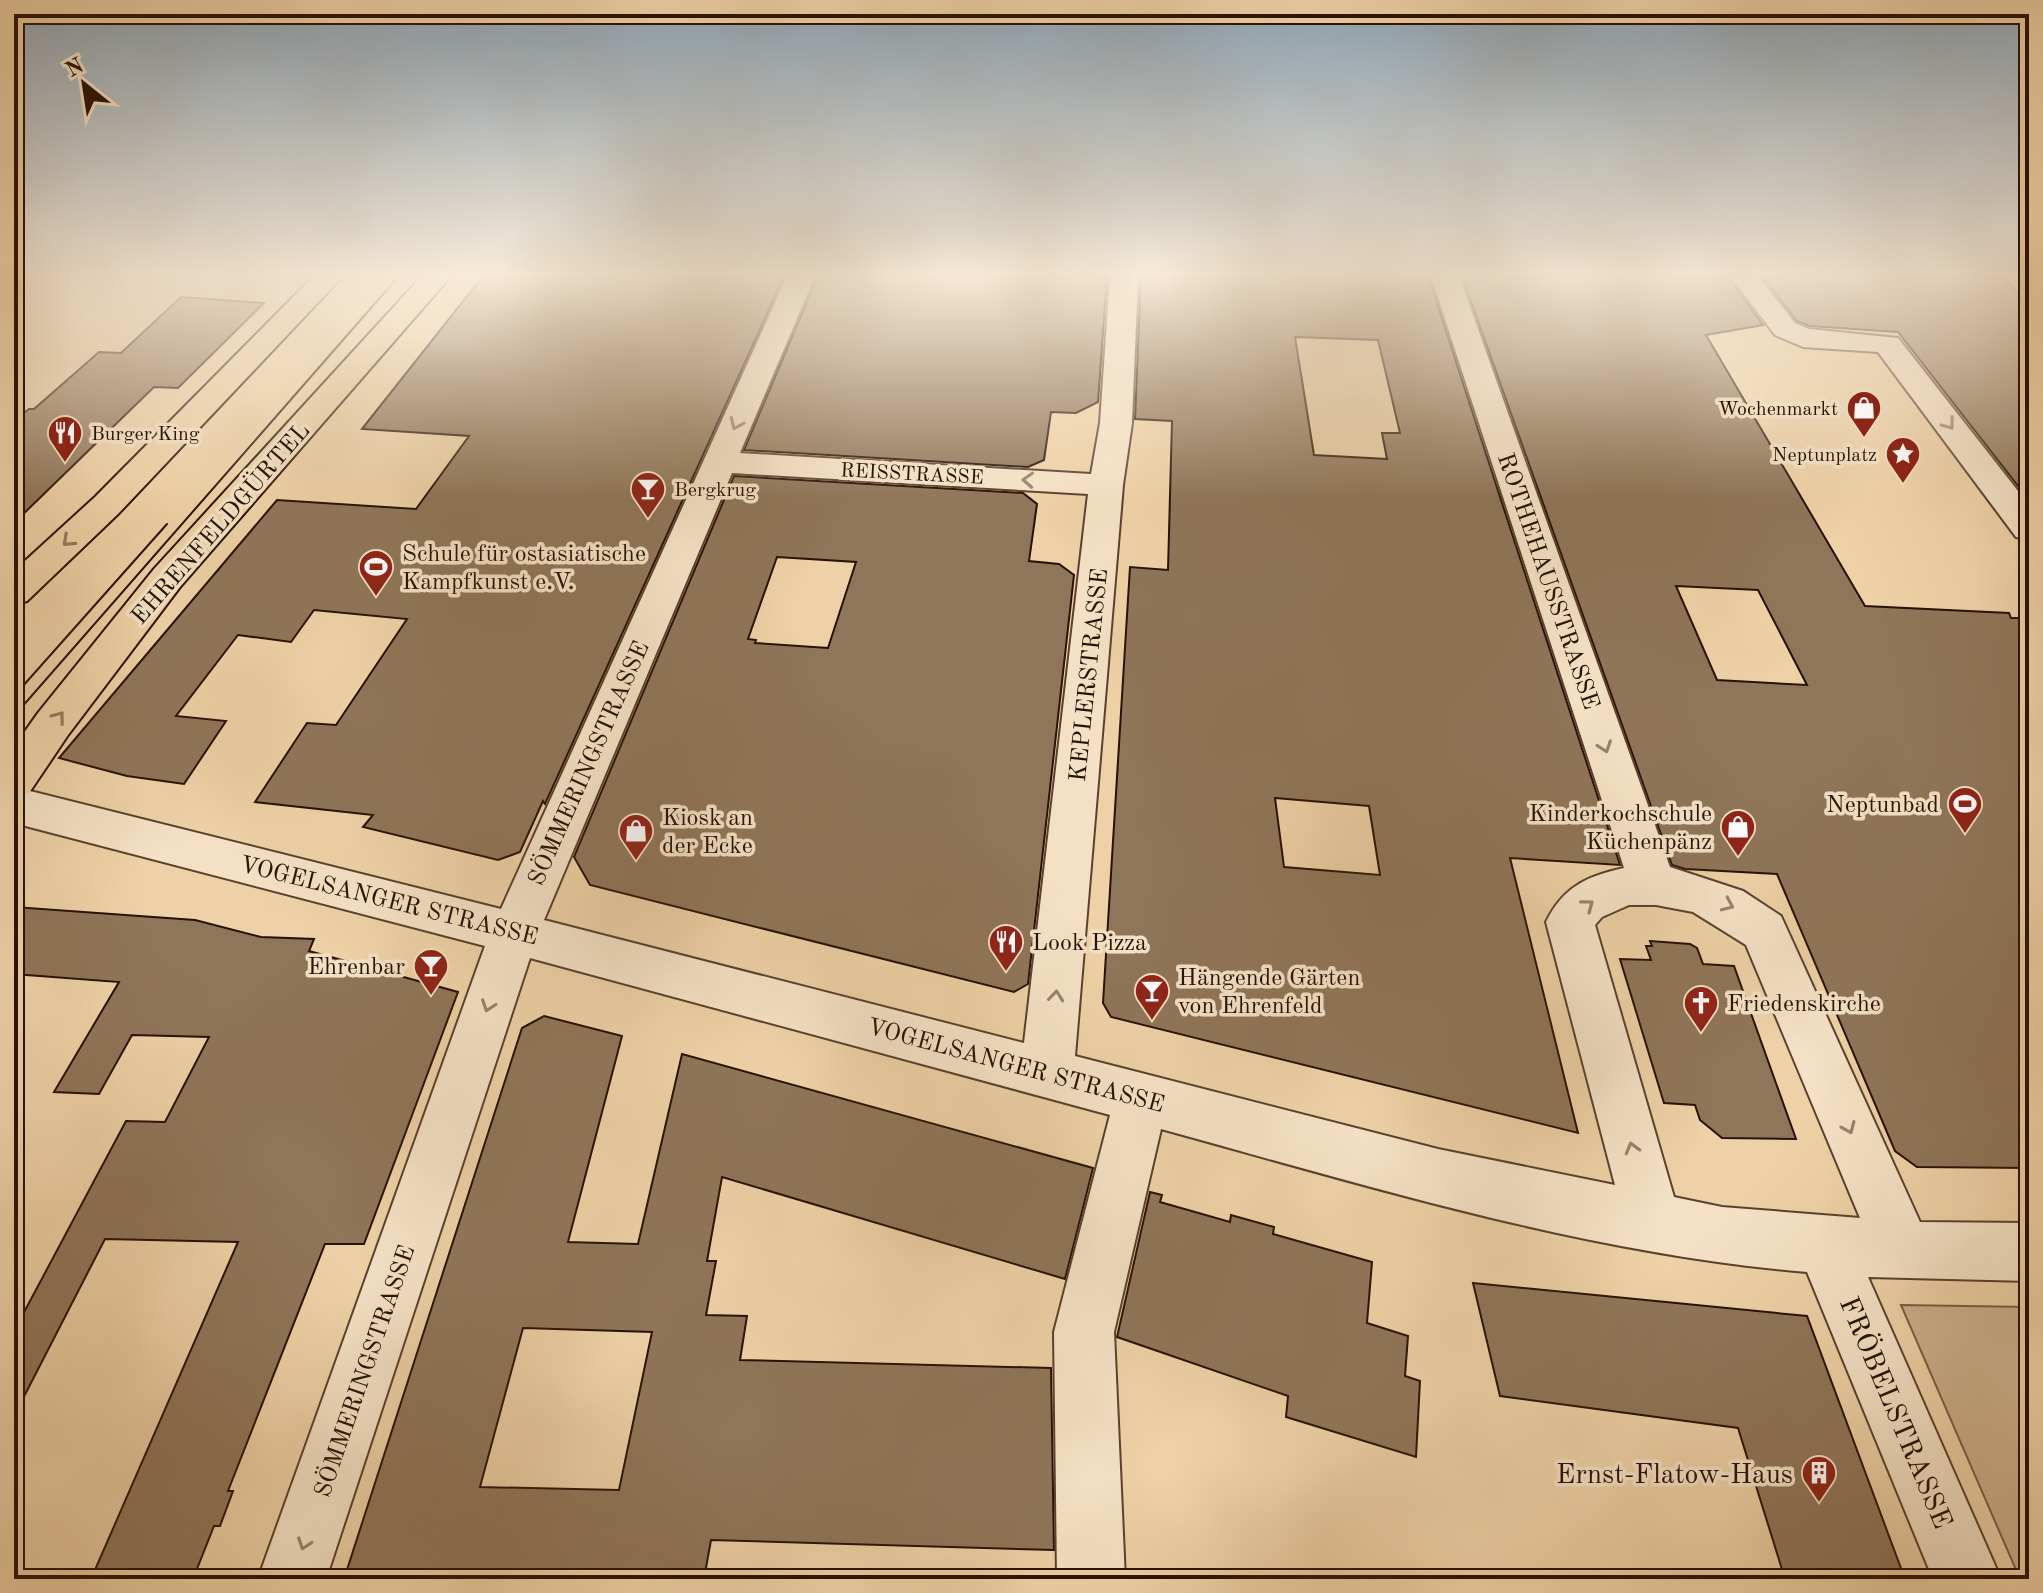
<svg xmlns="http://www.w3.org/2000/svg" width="2043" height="1593" viewBox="0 0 2043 1593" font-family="'Old Standard TT',serif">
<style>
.green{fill:#ccb08b;stroke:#7a6048;stroke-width:2}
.building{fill:#8f7559;stroke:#281106;stroke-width:2;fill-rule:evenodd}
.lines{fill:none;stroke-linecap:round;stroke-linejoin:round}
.minor-casing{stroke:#5a412e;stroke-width:4}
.major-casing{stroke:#281106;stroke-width:4}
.minor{fill:#f4e1c5;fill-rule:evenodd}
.major{fill:#eed1a6;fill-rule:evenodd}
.tram{stroke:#281106;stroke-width:2}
.oneway{stroke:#98836f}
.oneway2{stroke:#957b5e}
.labels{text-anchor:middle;stroke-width:7;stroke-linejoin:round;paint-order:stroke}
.far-poi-label{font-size:20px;fill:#281106;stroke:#f4e1c5;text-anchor:end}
.far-street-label{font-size:20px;fill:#281106;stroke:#f4e1c5}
.street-label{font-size:24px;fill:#281106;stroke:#f4e1c5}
.poi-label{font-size:24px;fill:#281106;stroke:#f4e1c5;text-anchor:start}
.near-street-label{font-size:28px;fill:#281106;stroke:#f4e1c5}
.near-poi-label{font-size:28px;fill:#281106;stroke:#f4e1c5;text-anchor:end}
</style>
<rect width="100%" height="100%" fill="#eed1a6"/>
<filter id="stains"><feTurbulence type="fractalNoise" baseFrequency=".0025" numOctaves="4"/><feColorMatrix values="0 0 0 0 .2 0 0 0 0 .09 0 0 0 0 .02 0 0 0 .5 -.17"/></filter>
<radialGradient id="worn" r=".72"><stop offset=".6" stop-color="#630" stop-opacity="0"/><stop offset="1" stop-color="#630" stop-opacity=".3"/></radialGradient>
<path class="green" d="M1901,1305L2029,1307V1579H2020Z"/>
<path class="building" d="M483,276H784L545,804L543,801L520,852L498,860L363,827L373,815L255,802L307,723L336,725L407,619L314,610L291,642L238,635L176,716L226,721L184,784L127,776L59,758L277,500L416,509L469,436L362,429Z
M818,276H1107L1098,402L1076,413L1051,412L1044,460L1028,467L744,450Z
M1141,276H1428L1620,865L1510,858L1578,1133L1111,1017L1103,1003L1130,567L1168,570L1172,421L1135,419ZM1295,337L1378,340L1400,433H1382L1387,459L1314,455ZM1275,798L1369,806L1380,875L1284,867Z
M1462,276H1727L1763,325L1706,335L1865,606L2009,613L2011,618H2029V1168L1917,1167L1895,1151L1777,874L1685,869L1672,865ZM1676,586L1758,590L1807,685L1717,680Z
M1762,276H2003L2029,305V500L1898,332L1810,326L1797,321Z
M181,297L264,303L178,388L154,387L14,523V421L29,409H34L99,352L121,353Z
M734,476L1023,493L1037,504L1029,561L1059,564L1074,575L1028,984L1014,992L590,885L574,857ZM777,557L856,562L828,648L755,643L756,640L748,639Z
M14,907L195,920L261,937L314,939L309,951L458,992L364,1244H325L228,1491H233L220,1526H214L193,1579H91L238,1242L105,1239L14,1416V1331L126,1121L165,1122L209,1037L132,1035L99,1094L54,1092L119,982L14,974Z
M1650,941L1690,944L1697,948L1703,964L1734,966L1796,1139L1722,1138L1700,1120L1695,1105L1664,1103L1620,959L1651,960L1646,946H1652Z
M544,1016L622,1036L568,1242L638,1244L682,1054L1093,1168L1065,1279L722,1177L707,1261H716L706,1315L747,1316L740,1360L1051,1368L1054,1550L711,1540L704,1579H344L522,1028ZM523,1328L652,1332L619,1490L480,1487Z
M1150,1192L1162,1195L1160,1202L1230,1222L1231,1215L1274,1227L1273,1234L1372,1262L1367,1323L1408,1336L1405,1376L1420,1381L1416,1457L1286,1417L1288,1396L1117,1337Z
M1473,1283L1807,1316L1905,1579H1785L1738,1428L1500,1396Z"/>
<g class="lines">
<defs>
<path id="minor" d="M787,276H815L740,453L1091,474L1100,423L1110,276H1138L1132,423L1123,485L1075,1056L1438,1149L1615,1185L1546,922C1563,887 1587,876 1624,868L1431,276H1459L1670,867L1743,891L1781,916L1920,1222L2029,1223V1281L1868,1277L2001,1579H1933L1807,1272C1589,1254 1372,1187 1161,1129L1114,1332L1125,1579H1057L1054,1332L1110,1115L530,958L326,1579H258L485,946L14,823V787L501,909ZM732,473L1088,494L1024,1043L544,920ZM1629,905H1656L1693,912L1746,945L1860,1218L1722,1207L1674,1197L1595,925L1602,917Z
M1730,276H1758L1795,323L1809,329L1898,338L2029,505V540L2016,537L1878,352L1803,347L1775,335Z"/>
<path id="major" d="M314,276H343L119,513L27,601L14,605V571L95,497Z
M422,276H451L180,587L68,735L29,793L14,798V747L38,713L154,569Z"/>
</defs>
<use href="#minor" class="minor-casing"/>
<use href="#major" class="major-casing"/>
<use href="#minor" class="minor"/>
<use href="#major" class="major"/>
<path class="tram" d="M14,696L167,524
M14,716L399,276"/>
</g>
<defs><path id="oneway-chevron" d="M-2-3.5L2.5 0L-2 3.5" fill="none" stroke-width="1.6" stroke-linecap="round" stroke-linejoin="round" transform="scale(2)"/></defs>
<g class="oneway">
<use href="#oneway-chevron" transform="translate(736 424) rotate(114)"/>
<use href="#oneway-chevron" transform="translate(1949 424) rotate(53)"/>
<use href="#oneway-chevron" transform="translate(1028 480) rotate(-177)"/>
<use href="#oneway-chevron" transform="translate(1605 747) rotate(71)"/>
<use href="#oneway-chevron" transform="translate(1588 905) rotate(-37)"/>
<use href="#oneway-chevron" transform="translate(1728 905) rotate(24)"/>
<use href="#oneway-chevron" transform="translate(1056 996) rotate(-84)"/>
<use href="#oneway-chevron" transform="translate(488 1006) rotate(109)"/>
<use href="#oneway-chevron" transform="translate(1849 1128) rotate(67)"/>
<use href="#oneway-chevron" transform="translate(1632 1148) rotate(-105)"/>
<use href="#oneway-chevron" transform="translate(304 1544) rotate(109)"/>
</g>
<g class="oneway2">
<use href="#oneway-chevron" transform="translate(68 541) rotate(137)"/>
<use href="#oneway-chevron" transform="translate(59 717) rotate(-53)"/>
</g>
<linearGradient id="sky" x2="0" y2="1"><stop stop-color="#8fa6b8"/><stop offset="0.55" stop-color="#f7ead7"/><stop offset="1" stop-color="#f7ead7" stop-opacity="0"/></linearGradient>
<rect width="2043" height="499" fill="url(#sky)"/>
<defs>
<symbol id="shop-pin" viewBox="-11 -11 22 30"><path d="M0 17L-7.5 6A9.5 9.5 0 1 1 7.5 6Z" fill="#8f2418" stroke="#f4e1c5"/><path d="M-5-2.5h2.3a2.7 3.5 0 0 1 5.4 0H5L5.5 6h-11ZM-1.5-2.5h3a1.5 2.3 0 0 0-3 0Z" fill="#fff"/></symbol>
<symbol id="restaurant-pin" viewBox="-11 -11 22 30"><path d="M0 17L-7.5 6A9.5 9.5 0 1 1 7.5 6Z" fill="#8f2418" stroke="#f4e1c5"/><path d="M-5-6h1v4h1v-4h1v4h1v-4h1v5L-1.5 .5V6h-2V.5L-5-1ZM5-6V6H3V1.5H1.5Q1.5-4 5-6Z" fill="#fff"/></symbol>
<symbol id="sight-pin" viewBox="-11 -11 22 30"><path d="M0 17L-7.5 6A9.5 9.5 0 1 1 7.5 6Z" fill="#8f2418" stroke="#f4e1c5"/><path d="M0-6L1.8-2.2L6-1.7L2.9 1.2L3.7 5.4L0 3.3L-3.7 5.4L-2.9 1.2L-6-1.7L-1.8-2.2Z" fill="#fff"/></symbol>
<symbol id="bar-pin" viewBox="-11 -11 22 30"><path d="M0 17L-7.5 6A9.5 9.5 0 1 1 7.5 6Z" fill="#8f2418" stroke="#f4e1c5"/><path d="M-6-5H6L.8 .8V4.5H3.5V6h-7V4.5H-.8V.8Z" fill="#fff"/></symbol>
<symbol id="stadium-pin" viewBox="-11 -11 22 30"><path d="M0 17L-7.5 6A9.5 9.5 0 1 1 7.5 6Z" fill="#8f2418" stroke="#f4e1c5"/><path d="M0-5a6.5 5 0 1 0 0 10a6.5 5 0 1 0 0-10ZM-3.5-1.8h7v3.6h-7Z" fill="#fff"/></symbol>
<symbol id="church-pin" viewBox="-11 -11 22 30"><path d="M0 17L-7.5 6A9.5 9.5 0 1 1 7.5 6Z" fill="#8f2418" stroke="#f4e1c5"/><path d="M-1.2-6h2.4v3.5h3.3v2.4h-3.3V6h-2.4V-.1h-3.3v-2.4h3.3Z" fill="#fff"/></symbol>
<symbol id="building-pin" viewBox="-11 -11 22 30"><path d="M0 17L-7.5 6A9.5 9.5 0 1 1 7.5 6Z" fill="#8f2418" stroke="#f4e1c5"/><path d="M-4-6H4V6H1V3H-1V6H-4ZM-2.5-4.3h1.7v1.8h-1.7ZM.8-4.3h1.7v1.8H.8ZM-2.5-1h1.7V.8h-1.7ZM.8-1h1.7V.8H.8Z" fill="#fff"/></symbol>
</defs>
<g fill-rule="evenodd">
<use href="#shop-pin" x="1844" y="388" width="40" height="54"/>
<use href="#restaurant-pin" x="45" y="413" width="40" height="54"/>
<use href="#sight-pin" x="1883" y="434" width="40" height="54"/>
<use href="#bar-pin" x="628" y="469" width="40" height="54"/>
<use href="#stadium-pin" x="356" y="547" width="40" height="54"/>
<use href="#stadium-pin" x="1945" y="784" width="40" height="54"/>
<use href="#shop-pin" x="1718" y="807" width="40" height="54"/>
<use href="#shop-pin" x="616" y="811" width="40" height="54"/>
<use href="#restaurant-pin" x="986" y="922" width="40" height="54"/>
<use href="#bar-pin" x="411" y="946" width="40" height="54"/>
<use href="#bar-pin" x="1132" y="971" width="40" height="54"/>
<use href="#church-pin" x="1681" y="983" width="40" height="54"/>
<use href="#building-pin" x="1799" y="1453" width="40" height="54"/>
</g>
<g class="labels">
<g class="far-poi-label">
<text x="1838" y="415">Wochenmarkt</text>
<text x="91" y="440" text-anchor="start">Burger King</text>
<text x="1877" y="461">Neptunplatz</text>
<text x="674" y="496" text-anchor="start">Bergkrug</text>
</g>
<g class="far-street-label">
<text transform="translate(912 473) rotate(3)" y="7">REISSTRASSE</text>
</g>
<g class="street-label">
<text transform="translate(220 523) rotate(-49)" y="8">EHRENFELDGÜRTEL</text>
<text transform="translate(1549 581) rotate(71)" y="8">ROTHEHAUSSTRASSE</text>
<text transform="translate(1088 675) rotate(-84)" y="8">KEPLERSTRASSE</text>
<text transform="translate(588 763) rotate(-66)" y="8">SÖMMERINGSTRASSE</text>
<text transform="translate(389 900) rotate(14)" y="8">VOGELSANGER STRASSE</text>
<text transform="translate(1016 1065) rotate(15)" y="8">VOGELSANGER STRASSE</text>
<text transform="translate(364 1371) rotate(-71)" y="8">SÖMMERINGSTRASSE</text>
</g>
<g class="poi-label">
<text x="402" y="561">Schule für ostasiatische<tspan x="402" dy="28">Kampfkunst e.V.</tspan></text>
<text x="1939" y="812" text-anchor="end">Neptunbad</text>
<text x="1712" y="821" text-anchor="end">Kinderkochschule<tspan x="1712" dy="28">Küchenpänz</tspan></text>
<text x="662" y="825">Kiosk an<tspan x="662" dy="28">der Ecke</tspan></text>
<text x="1032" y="950">Look Pizza</text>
<text x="405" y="974" text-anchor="end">Ehrenbar</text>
<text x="1178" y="985">Hängende Gärten<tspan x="1178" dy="28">von Ehrenfeld</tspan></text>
<text x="1727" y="1011">Friedenskirche</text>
</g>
<g class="near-street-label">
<text transform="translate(1897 1412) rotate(67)" y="10">FRÖBELSTRASSE</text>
</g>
<g class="near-poi-label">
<text x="1793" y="1483">Ernst-Flatow-Haus</text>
</g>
</g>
<rect width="2043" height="1593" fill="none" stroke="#eed1a6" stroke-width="48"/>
<rect x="16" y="16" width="2011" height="1561" fill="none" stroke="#281106" stroke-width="4"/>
<rect x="24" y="24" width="1995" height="1545" fill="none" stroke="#281106" stroke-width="2"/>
<g transform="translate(84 84) rotate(330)" stroke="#f4e1c5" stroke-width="6" paint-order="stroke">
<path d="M0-6L14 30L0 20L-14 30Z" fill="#281106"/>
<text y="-12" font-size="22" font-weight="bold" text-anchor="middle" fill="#281106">N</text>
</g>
<rect width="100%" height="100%" filter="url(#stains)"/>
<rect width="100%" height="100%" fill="url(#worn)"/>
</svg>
